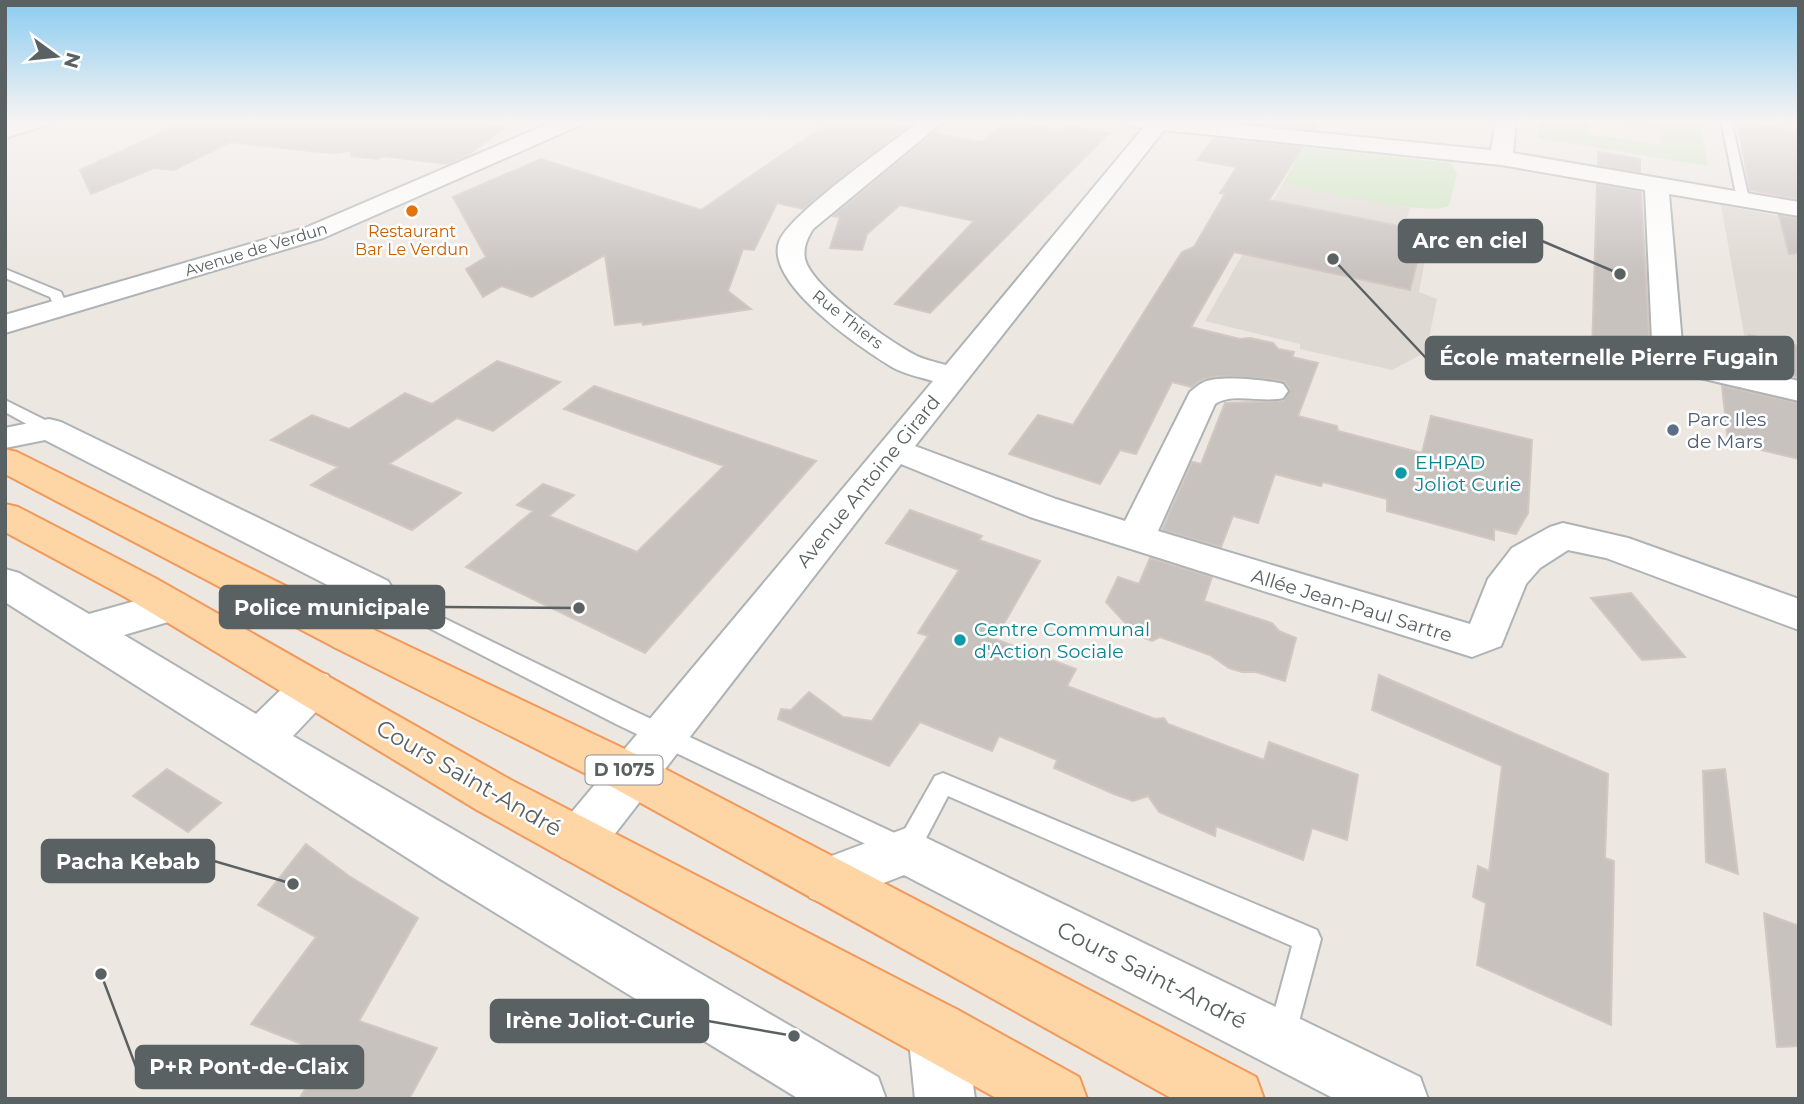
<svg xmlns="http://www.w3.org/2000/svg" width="1804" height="1104" viewBox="0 0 1804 1104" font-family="Montserrat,sans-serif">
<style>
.education{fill:#dfd9d3}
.green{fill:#cae5bf}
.building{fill:#c8c2bf;stroke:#d2c7c1;stroke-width:2}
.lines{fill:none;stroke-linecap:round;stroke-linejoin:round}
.service-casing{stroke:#aeb3b5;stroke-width:4}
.minor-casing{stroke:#aeb3b5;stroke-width:4}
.primary-casing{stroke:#f09959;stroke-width:4}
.service{fill:#fff;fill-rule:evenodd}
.minor{fill:#fff;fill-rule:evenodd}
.primary{fill:#fed6a6;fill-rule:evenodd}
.food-dot{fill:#e8710a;stroke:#fff;stroke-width:2.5}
.service-dot{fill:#5c6f8a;stroke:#fff;stroke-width:2.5}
.culture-dot{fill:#0f9aa8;stroke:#fff;stroke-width:2.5}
.labels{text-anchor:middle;stroke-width:5;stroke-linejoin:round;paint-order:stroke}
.far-food-label{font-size:16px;fill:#c56008;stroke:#fff}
.far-street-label{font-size:16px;fill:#5a6163;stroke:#fff}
.shield{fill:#fff;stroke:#8c9092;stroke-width:2}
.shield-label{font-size:18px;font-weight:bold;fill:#5a6163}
.service-label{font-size:19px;fill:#4e5e75;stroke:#fff;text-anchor:start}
.culture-label{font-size:19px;fill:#0d838f;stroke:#fff;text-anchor:start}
.street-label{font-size:19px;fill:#5a6163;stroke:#fff}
.near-street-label{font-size:23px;fill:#5a6163;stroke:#fff}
.leader{fill:none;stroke:#5a6163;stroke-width:2.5}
.callout-dot{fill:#5a6163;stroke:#fff;stroke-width:2.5}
.callout{fill:#5a6163;stroke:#5a6163;stroke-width:2.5}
.callout-label{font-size:21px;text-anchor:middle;font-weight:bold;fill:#fff}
</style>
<rect width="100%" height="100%" fill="#ede7e2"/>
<path class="education" d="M1283,183L1410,208L1406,220L1432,225L1419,292L1437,299L1426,352L1392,370L1300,349V344L1205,321Z
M1721,205L1799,220V373L1749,362Z"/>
<path class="green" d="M1540,120H1589V134L1661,145L1660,129L1602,120H1679L1700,124L1708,166L1538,138Z
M1303,147L1451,163L1457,174L1449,205C1432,219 1310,188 1283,183Z"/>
<path class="building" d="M189,120H446L505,128L468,155L448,164L383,156L377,159L352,156L351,151L330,153L230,142L174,170L154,168L91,194L80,170Z
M833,120H867L906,128L803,209L777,203L754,250L743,249L728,291L751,309L643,325L642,322L615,325L605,255L532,297L502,286L483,297L466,269L486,257L453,197L541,159L701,210Z
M1227,120H1319L1313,130Z
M1006,121L1062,131L1067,126L1109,133L930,313L895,304L974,221L900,205L867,234L862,250L830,248L840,217L833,216L933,133L982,142Z
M1737,121L1799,131V199L1750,190Z
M1214,138L1302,147L1269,200L1405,227L1404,234L1423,238L1410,290L1234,252L1191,327L1240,339L1250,338L1273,343L1278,349L1294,352L1292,357L1318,363L1298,416L1337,426L1338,431L1422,453L1431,416L1532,440L1528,513L1516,534L1494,529V540L1387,511V499L1323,482L1321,486L1275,474L1258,523L1233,516L1221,547L1162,530L1192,462L1201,464L1225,403L1283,401L1290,389L1285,382L1276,380L1220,376L1203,379L1191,387L1172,382L1136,454L1120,450L1100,484L1009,454L1038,415L1073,425L1182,252L1194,247L1225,194L1220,193L1237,167L1197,160Z
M1598,152L1640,159V172L1598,165Z
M1597,184L1641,192L1651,366L1592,353Z
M1779,215L1799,219V253L1789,254Z
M1749,335L1799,346V378L1754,368Z
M497,361L560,382L493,431L457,418L389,464L461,493L412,530L311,485L338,467L271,440L312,415L349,429L405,393L432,404Z
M594,386L816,461L645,653L466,567L533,511L517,505L543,484L574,495L549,516L637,552L724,466L564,409Z
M1722,386L1799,403V459L1728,442Z
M910,510L982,536L979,540L1040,561L995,639L1076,669L1067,686L1155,719L1164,718L1168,724L1264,760L1269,742L1358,775L1347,840L1312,828L1303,860L1216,826L1215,836L1159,812L1148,796L1133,801L1114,794L1054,768L1057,760L999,736L992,751L920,722L889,766L778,719L781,709L791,710L809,692L843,717L872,721L928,636L918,633L959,570L886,543Z
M1150,558L1212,577L1204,601L1272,623L1279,631L1296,638L1285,681L1256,672H1242L1229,668L1210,655L1160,637L1152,641L1136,635L1106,602L1118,577L1139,584Z
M1631,593L1657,624L1685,657L1642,660L1591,598Z
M1379,675L1608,774L1605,858L1614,861L1611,1025L1477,965L1486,903L1473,897L1478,866L1489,871L1502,766L1372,710Z
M167,769L221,803L188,832L133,796Z
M1725,769L1738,874L1706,862L1703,771Z
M306,844L349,876L418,918L359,1021L437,1048L409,1099H299L327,1054L251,1024L316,937L258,905Z
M1764,913L1799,926V1046L1777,1047Z"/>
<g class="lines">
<defs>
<path id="service" d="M1721,120H1731L1749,199L1747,202L1737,199Z
M1787,120H1799V124L1788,122Z
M5,269L61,292L68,308L66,311H56L50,297L5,278Z
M5,400L55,425L57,429L49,434L43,433L5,412Z
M374,584L632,710L901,836L935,776L943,773L1317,930L1321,939L1292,1048L1282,1053L1272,1048L1267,1038L1292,946L948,796L915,859L906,863L897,859L616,724L367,596L364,591L367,586Z"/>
<path id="minor" d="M20,120H52L49,124L5,138V125Z
M557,120H586L583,124L323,238L5,333V315L305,228Z
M921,120H945L813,229C807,239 803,247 805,259C811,287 889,341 915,355C924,360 936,362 946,365L1143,128L1128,125L1125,120H1191L1491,150L1496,120H1516L1513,153L1799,202V216L1669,194L1683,355L1799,381V401L1657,368L1653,361L1645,190L1501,165L1164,130L915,446L1056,499L1125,521L1190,392C1194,389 1199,384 1204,382C1220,375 1266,380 1283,384L1288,391L1283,398C1263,403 1232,392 1215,404L1158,531L1470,624L1488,579L1512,548L1550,527L1563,523L1628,538L1799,599V630L1606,558L1568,550L1540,568L1526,584L1501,646L1472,657L1030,517L901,464L597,857L579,864L561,857L554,841L561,825L933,381C920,377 904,374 892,367C861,348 765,284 779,242C789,214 893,142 921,120Z
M49,419L61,422L388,581L394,591L364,647L349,652L334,647L328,636L351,597L45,440L5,448V428Z
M5,569L19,573L89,614L171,591L185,595L191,606L185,617L124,635L256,714L296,675L312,670L328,675L334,687L328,699L293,736L878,1077L886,1099H799L442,880L5,602Z
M906,828L1420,1077L1428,1099H1335L904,875L828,905L810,898L802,881L810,864Z
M937,1002L958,1010L966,1031L975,1099H915L908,1031L916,1010Z"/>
<path id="primary" d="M5,449L17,452L364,625L648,760L1256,1077L1264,1099H1173L614,788L334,647L5,474Z
M5,504L18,507L155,578L511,780L958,1010L1079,1077L1087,1099H998L477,810L127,598L5,532Z"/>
</defs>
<use href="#service" class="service-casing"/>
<use href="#minor" class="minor-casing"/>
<use href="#primary" class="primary-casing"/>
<use href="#service" class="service"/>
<use href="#minor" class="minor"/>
<use href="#primary" class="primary"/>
</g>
<linearGradient id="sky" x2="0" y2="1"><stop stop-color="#8bccf1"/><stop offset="0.44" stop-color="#f7f4f2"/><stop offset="1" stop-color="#f7f4f2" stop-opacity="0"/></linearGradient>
<rect width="1804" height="275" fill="url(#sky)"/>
<circle class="food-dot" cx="412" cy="211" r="7"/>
<circle class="service-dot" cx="1673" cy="430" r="7"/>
<g class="culture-dot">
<circle cx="1401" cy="473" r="7"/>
<circle cx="960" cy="640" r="7"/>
</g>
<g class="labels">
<g class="far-food-label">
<text x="412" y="237">Restaurant<tspan x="412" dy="18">Bar Le Verdun</tspan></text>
</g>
<g class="far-street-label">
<text transform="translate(256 249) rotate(-17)" y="6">Avenue de Verdun</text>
<text transform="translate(848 319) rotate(38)" y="6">Rue Thiers</text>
</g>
<rect class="shield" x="585.5" y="755.5" width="77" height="29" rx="5"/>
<g class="shield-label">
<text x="624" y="776">D 1075</text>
</g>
<g class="service-label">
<text x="1687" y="426">Parc Iles<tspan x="1687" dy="22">de Mars</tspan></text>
</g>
<g class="culture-label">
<text x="1415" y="469">EHPAD<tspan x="1415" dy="22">Joliot Curie</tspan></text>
<text x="974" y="636">Centre Communal<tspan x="974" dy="22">d'Action Sociale</tspan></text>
</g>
<g class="street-label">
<text transform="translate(868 481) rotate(-51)" y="7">Avenue Antoine Girard</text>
<text transform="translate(1352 605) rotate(17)" y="7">Allée Jean-Paul Sartre</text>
</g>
<g class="near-street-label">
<text transform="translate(469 778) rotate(30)" y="8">Cours Saint-André</text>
<text transform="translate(1152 975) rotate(27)" y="8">Cours Saint-André</text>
</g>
</g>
<path class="leader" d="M1620 274L1542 241M1333 259L1426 358M579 608L444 607M293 884L214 861M794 1036L708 1021M101 974L136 1067"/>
<g class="callout-dot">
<circle cx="1620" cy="274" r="7"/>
<circle cx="1333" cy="259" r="7"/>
<circle cx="579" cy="608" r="7"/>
<circle cx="293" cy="884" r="7"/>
<circle cx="794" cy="1036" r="7"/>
<circle cx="101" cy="974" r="7"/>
</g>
<g class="callout">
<rect x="1399" y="220" width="143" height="42" rx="7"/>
<rect x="1426" y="337" width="367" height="42" rx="7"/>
<rect x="220" y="586" width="224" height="42" rx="7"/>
<rect x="42" y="840" width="172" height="42" rx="7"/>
<rect x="491" y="1000" width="217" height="42" rx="7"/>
<rect x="136" y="1046" width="227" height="42" rx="7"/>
</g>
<g class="callout-label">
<text x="1470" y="248">Arc en ciel</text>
<text x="1609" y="365">École maternelle Pierre Fugain</text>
<text x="332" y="615">Police municipale</text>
<text x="128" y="869">Pacha Kebab</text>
<text x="600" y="1028">Irène Joliot-Curie</text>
<text x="249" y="1074">P+R Pont-de-Claix</text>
</g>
<rect width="1804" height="1104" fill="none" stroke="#5a6163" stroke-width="14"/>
<g transform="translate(56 56) rotate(105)" stroke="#ffffff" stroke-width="5" paint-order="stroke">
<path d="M0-5L12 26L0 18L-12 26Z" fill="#5a6163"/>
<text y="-10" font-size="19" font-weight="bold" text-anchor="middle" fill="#5a6163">N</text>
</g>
</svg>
